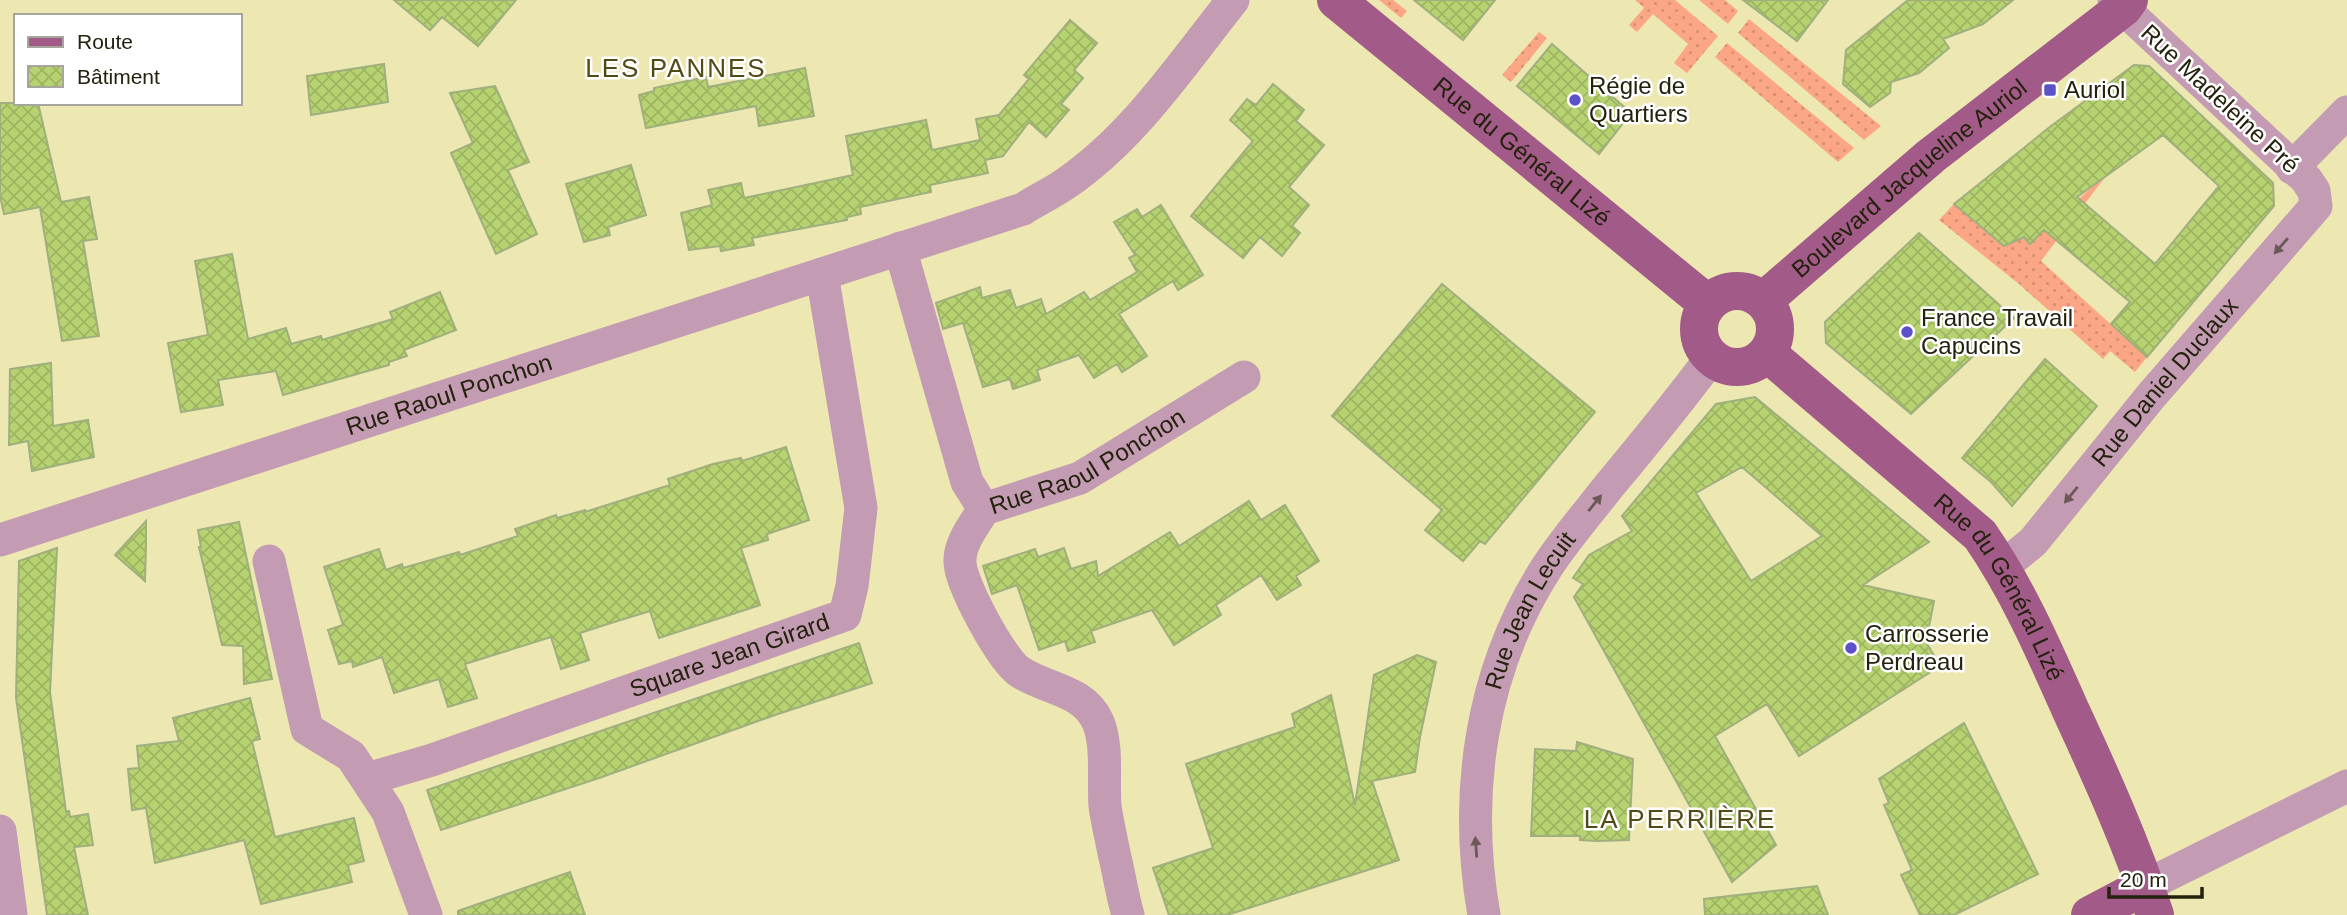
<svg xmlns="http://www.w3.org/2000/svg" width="2347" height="915" viewBox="0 0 2347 915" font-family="Helvetica,sans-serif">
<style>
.grass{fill:url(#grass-dots)}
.building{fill:url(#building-cross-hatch);stroke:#9faf7d;stroke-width:2;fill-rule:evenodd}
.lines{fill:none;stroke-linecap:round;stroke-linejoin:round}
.minor{stroke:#c39bb3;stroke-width:33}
.major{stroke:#a25b88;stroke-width:38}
.oneway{fill:#6c5857}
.poi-dot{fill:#5d51ca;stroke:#fff;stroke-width:2.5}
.labels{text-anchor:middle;stroke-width:5;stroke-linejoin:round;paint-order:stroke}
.poi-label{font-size:24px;fill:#24210c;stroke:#fff;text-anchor:start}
.street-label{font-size:24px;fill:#24210c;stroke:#fff}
.neighbourhood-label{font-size:26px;letter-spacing:2px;fill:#514b18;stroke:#fff}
</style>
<defs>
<pattern id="grass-dots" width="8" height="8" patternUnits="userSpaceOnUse" patternTransform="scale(1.75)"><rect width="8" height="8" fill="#fba684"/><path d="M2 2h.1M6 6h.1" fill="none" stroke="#d78f71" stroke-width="1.8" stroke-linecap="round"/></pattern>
<pattern id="building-cross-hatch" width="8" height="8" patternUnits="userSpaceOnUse" patternTransform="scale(1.75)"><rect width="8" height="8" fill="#b7d371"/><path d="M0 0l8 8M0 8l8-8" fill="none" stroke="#9db561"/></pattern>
</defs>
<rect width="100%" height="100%" fill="#ede7b1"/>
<path class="grass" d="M1379,0H1393L1407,11L1401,18Z
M1635,0H1675L1718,36L1687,73L1674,63L1688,44L1653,14L1637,32L1629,25L1644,8Z
M1699,0H1725L1738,11L1728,24Z
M1749,19L1881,126L1864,140L1738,33Z
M1539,32L1547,38L1511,82L1502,75Z
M1727,43L1854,148L1838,162L1715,57Z
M2106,176L2041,261L2147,357L2135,372L2110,351L2103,359L2019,284L1939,220L1954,204L2004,246L2024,237L2030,243L2092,187Z"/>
<path class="building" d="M394,0H516L478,46L442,17L430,30Z
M1414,0H1495L1463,40Z
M1743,0H1828L1797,41Z
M1908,0H2013L1983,24L1943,39L1949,48L1919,73L1891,82L1890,93L1870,107L1843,84L1846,50Z
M1070,20L1097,43L1074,70L1083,78L1061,104L1069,110L1046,137L1029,122L1003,156L985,160L988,173L930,185L931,192L860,207L861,214L847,217V220L752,238L754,245L721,251L720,246L689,250L681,213L712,205L708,190L741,183L744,198L853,175L846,136L926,120L932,150L980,140L976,119L999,115L1029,79L1024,75Z
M1552,44L1631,113L1599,154L1517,86Z
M384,64L388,102L311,115L307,76Z
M2134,65L2149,66L2273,183L2274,206L2147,357L2111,324L2130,302L2044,230L2030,244L2024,237L2004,246L1954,204L2051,126ZM2163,135L2219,186L2155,264L2077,197Z
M805,68L814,116L759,126L756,106L646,128L639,95L654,91V88L706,77L708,87Z
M1273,84L1304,110L1296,121L1324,145L1289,187L1309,205L1292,226L1300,233L1282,256L1260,237L1243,258L1191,216L1253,141L1230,120L1247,99L1256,105Z
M495,86L529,162L508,170L537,234L496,254L451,153L473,143L450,93Z
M0,103H38L61,202L89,197L97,239L83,241L99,336L62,341L40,207L4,214L0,196Z
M631,165L646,215L608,227L610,235L584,242L566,184Z
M1161,205L1203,275L1178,290L1173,281L1119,314L1147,356L1122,372L1117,364L1094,378L1079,355L1037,370L1040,380L1013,389L1010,379L983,387L963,323L943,329L936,303L980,287L982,298L1010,290L1016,308L1041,299L1046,314L1084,292L1090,300L1137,272L1129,258L1135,255L1114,222L1137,209L1142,217Z
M1919,233L2014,318L1911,414L1826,343L1825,322Z
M232,254L248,339L286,328L291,344L321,336L322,340L393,319L390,312L440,292L456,330L404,350L407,356L389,362V365L283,395L276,371L218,380L223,405L181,412L168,343L208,335L195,261Z
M1442,284L1595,412L1485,544L1480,541L1463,561L1425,530L1442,510L1332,416Z
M2045,359L2097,406L2012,506L1991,482L1962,458Z
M51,363L53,426L88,420L94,457L32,471L28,441L9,445L10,369Z
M1755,397L1929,542L1863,585L1934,601L1926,642L1940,666L1799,756L1767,704L1715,736L1776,845L1732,882L1574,597L1583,584L1573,578L1589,555L1632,531L1622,516L1716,404ZM1742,467L1822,536L1751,581L1696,493Z
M786,447L809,520L767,534L768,540L741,548L760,605L659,638L650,611L611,623L580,633L589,660L561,669L551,637L465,664L477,698L448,707L439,679L394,693L382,657L353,667L352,661L339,664L328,630L343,625L324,567L379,549L386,570L402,564L403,568L459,552L460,555L518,536L515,529L556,515L557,518L585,510V512L670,485L668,479L713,464L741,458L742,461Z
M1249,501L1261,520L1285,505L1319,561L1296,576L1301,585L1277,600L1261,575L1216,605L1221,615L1174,645L1152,610L1091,631L1095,642L1068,651L1065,641L1039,650L1017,585L992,594L983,566L1035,549L1038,557L1064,548L1071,569L1096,561L1098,576L1170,532L1179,546Z
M146,521V544L145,581L115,555Z
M239,522L272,679L244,684L243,646L222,645L199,547H201L198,530Z
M57,548L50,692L66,812L69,811L70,817L88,814L93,845L74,847L88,915H47L16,698L19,561Z
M859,643L872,683L772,716L602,777L441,830L427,790Z
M1417,655L1436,662L1420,737L1415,772L1372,781L1399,860L1227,915H1169L1153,868L1213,848L1186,764L1295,727L1292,714L1331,695L1355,805L1374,675Z
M250,698L260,739L252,741L275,837L354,818L364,861L348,865L352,882L261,904L244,840L155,863L146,808L132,810L128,769L139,768L137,746L179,741L173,718Z
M1964,723L2038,874L1954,915H1920L1901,875L1912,870L1884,805L1889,803L1879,779Z
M1577,742L1633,759L1629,840L1597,841L1580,840V836H1531L1535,749L1576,751Z
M570,872L585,915H458V911Z
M1817,886L1828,915H1705L1704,899Z"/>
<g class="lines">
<g class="minor">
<path d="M2292,168L2347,112"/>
<path d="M900,248L967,482L984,509"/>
<path d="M984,509C975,524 959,543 960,562C960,583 1002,661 1020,672C1047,690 1083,689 1098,722C1108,745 1103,780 1105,806C1107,821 1111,837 1114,853C1119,873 1122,895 1128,915"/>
<path id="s1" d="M984,509L1080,478L1244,377"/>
<path id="s2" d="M0,540L1023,209C1037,200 1052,193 1065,184C1134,137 1182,64 1233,0"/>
<path d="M269,561L307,729L351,756L388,812L426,915"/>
<path id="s3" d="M2002,567L2033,542L2151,396L2316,206L2314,191L2306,179L2114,0"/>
<path id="s4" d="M367,779L432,760L845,615L852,586L861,508L822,274"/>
<path d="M0,831L11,915"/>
<path d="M2145,886L2347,786"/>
<path id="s5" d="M1484,915C1463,795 1480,671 1547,567C1566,538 1588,513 1609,486C1644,444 1679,401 1712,357"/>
</g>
<g class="major">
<path id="s6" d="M1336,0L1708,304"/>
<circle cx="1737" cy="329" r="38"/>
<path id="s7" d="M1763,301L1931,156L2123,8L2129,0"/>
<path id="s8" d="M1767,353L1980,535C2018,590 2044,650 2071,711C2102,778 2132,845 2155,915"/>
<path d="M2090,915L2145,886"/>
</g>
</g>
<defs><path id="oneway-solid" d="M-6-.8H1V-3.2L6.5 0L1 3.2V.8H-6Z" transform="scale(1.75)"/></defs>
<g class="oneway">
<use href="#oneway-solid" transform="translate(2281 246) rotate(131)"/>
<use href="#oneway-solid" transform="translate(2071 495) rotate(129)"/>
<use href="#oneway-solid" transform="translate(1595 503) rotate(-51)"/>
<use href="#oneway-solid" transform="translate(1476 847) rotate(-94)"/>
</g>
<g class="poi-dot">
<rect x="2043" y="83" width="14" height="14" rx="3.5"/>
<circle cx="1575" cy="100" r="7"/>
<circle cx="1907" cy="332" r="7"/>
<circle cx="1851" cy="648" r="7"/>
</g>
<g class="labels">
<g class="poi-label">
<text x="1589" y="94">Régie de<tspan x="1589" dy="28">Quartiers</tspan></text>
<text x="2064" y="98">Auriol</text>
<text x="1921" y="326">France Travail<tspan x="1921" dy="28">Capucins</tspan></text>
<text x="1865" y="642">Carrosserie<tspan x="1865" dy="28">Perdreau</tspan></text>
</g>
<g class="street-label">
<text transform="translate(2220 99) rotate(43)" y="8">Rue Madeleine Pré</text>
<text dy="8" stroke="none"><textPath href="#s6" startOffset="240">Rue du Général Lizé</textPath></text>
<text dy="8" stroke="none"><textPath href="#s7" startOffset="191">Boulevard Jacqueline Auriol</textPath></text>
<text dy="8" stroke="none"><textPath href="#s3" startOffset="247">Rue Daniel Duclaux</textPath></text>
<text dy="8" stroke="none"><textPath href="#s2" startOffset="472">Rue Raoul Ponchon</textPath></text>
<text dy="8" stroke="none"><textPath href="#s1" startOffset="114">Rue Raoul Ponchon</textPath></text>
<text dy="8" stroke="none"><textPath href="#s8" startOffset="334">Rue du Général Lizé</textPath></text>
<text dy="8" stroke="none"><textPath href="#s5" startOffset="315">Rue Jean Lecuit</textPath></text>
<text dy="8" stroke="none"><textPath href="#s4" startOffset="383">Square Jean Girard</textPath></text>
</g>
<g class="neighbourhood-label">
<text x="676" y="77">LES PANNES</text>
<text x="1680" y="828">LA PERRIÈRE</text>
</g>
</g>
<rect x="14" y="14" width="228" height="91" fill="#ffffff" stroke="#a7a69e" stroke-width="2"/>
<rect x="28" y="37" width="35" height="10" fill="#a25b88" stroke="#a7a69e" stroke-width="2"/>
<text x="77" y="49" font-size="21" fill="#24210c">Route</text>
<rect x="28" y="66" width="35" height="21" fill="url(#building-cross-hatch)" stroke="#a7a69e" stroke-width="2"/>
<text x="77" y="84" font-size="21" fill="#24210c">Bâtiment</text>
<path d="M2109 887v10h93v-10" fill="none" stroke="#24210c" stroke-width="3.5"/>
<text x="2120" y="887" font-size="21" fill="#24210c" stroke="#ffffff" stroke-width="5" paint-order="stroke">20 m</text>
</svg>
